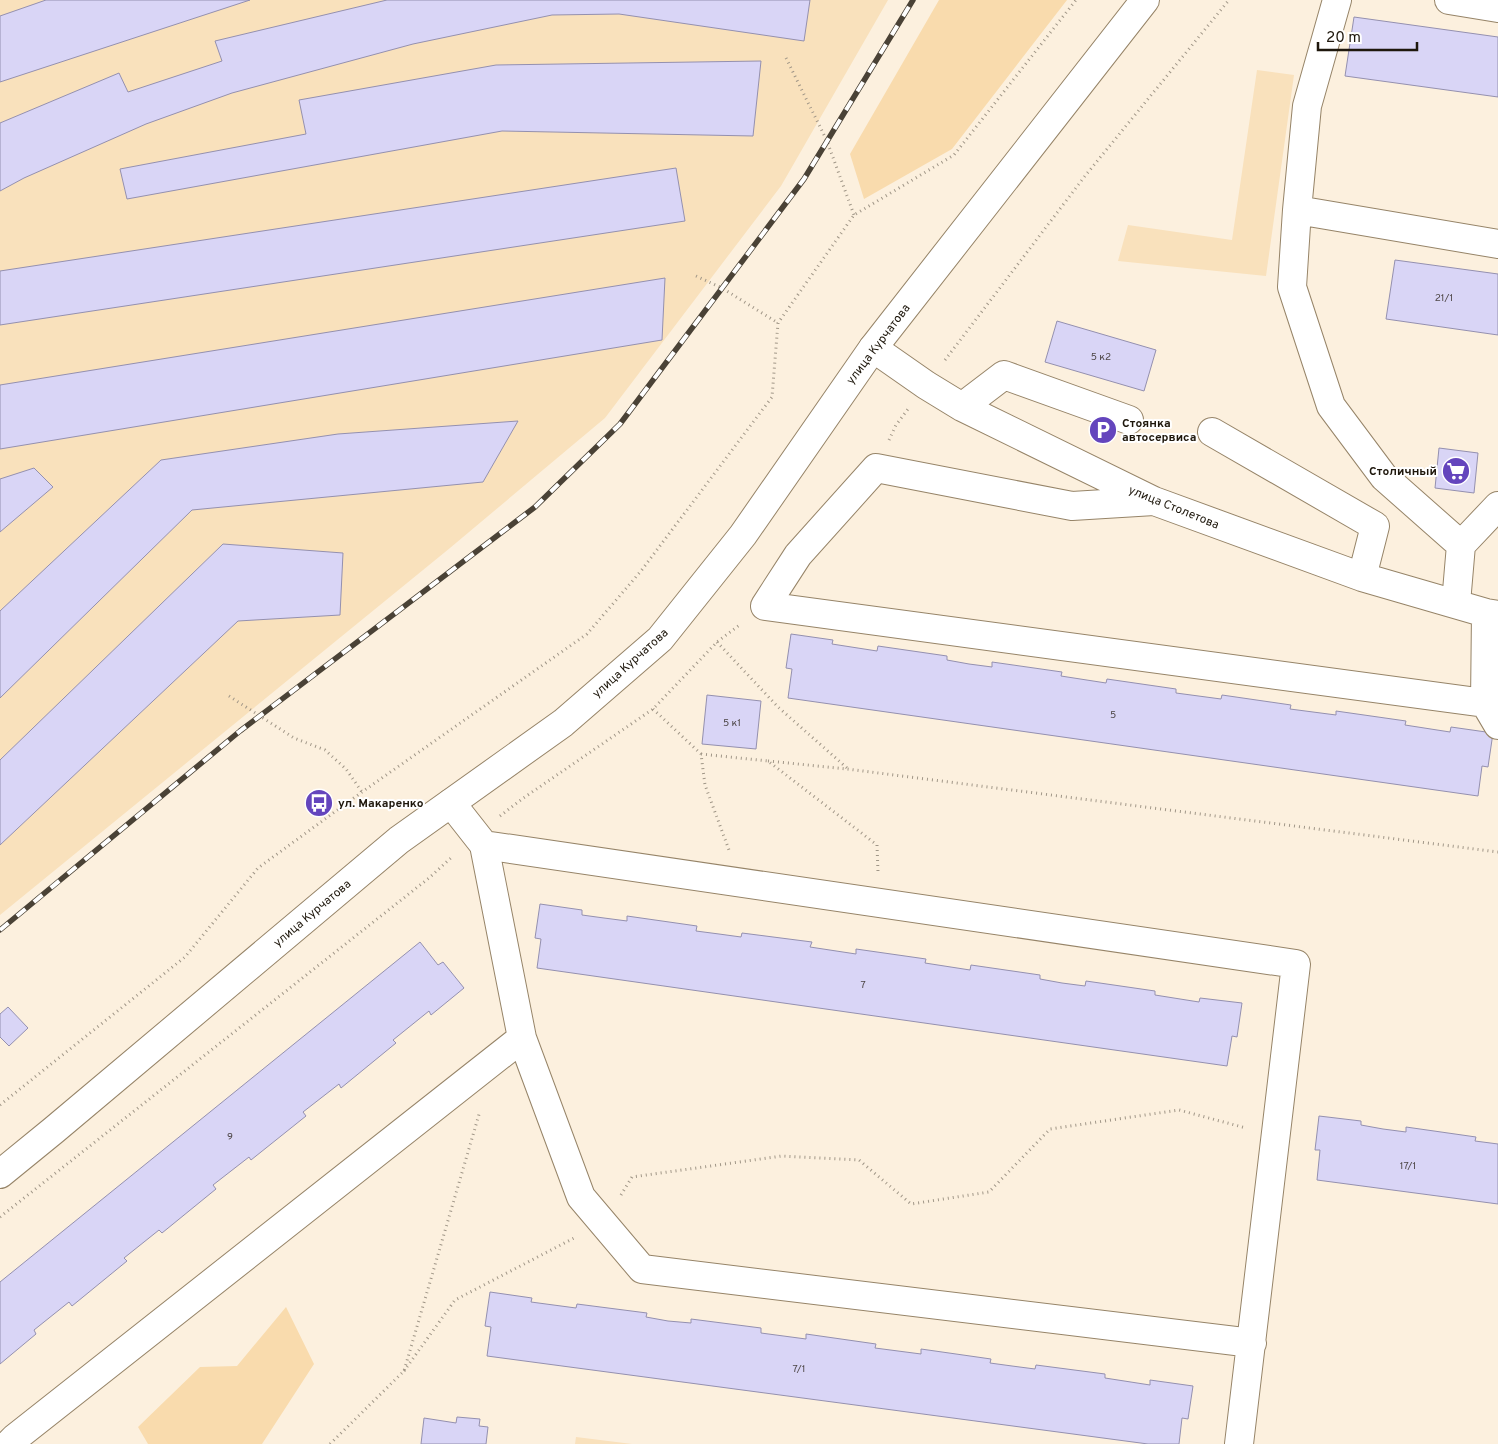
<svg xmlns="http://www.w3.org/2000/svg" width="1498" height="1444" viewBox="0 0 1498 1444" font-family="Overpass,sans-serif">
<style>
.built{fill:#f9e1bc}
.green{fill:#f9dbad}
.building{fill:#d9d5f6;stroke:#9490af}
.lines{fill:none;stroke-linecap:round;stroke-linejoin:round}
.minor-casing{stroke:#968468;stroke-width:30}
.major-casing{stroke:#968468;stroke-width:30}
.path{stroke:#a09687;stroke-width:3;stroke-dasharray:1 4;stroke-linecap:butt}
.minor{stroke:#fff;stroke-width:28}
.major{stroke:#fff;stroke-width:28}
.rail-casing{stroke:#4a4236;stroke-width:5.5}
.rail{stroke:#fff;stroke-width:4;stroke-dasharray:11;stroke-linecap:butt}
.labels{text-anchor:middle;stroke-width:4;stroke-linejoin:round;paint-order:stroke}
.number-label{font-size:10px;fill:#4d4646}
.street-label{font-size:12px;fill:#1e170c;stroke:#fff}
.poi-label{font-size:12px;font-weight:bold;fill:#1e170c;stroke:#fff;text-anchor:start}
</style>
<rect width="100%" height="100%" fill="#fcf0de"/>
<path class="built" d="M0,0H888L781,186L605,418L450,548L0,915Z
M1257,70L1294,75L1266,276L1118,261L1128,225L1232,240Z
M576,1437L632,1444H575Z"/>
<path class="green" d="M939,0H1067L952,149L864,199L850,154Z
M286,1307L314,1364L262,1444H148L138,1427L200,1367L237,1366Z"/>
<path class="building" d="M46,0H250L0,82V16Z
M387,0H810L804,41L619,14L552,15L413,44L232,93L146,124L24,178L0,191V123L119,73L128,92L222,61L215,41Z
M1354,17L1498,37V97L1345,76Z
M761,61L753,136L502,131L127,199L120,169L306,134L299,100L496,65Z
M676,168L685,221L0,325V271Z
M1395,260L1498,274V335L1386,319Z
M665,278L662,340L0,449V385Z
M1057,321L1156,350L1144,391L1045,362Z
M518,421L483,482L192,510L0,698V611L161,460L338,434Z
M1439,448L1478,453L1474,493L1435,488Z
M34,468L53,487L0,532V479Z
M223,544L343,553L340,615L238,621L0,845V760Z
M791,634L833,640L832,644L877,651L878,646L947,656V660L969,664L992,667V662L1062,672L1061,676L1106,683L1107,679L1176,689V693L1221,699L1222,695L1291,705L1290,709L1336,715V711L1406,721L1405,725L1450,732L1451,727L1493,733L1488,767L1482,766L1478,796L788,698L792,669L786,668Z
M707,695L761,701L756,749L702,744Z
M540,904L582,910V915L604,918L627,921V916L697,926L696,931L719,934L741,937L742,933L812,942L810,947L856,954V949L926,959L925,963L970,970L971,965L1040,975V979L1062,983L1085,986L1086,981L1155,991V995L1199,1002L1200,998L1242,1003L1237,1037L1232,1036L1227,1066L537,968L541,939L535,938Z
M420,942L438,965L443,962L464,988L431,1015L429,1011L393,1040L396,1043L341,1088L339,1084L303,1112L306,1116L251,1160L249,1157L213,1185L216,1189L162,1233L159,1230L124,1258L127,1261L72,1306L69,1302L34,1330L36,1334L0,1364V1282Z
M8,1007L28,1028L9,1046L0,1037V1014Z
M1319,1116L1361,1121V1125L1383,1129L1406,1132V1127L1476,1137L1475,1141L1498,1144V1204L1317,1180L1320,1150H1315Z
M490,1292L532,1298L531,1302L576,1308L577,1304L647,1313L646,1317L668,1321L691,1323V1319L761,1328V1333L806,1339V1334L876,1344L875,1348L921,1354V1349L991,1359L990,1363L1012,1366L1035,1369L1036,1365L1105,1374V1378L1150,1385V1380L1193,1386L1188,1419L1182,1418L1179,1444H1148L487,1356L491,1327L485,1326Z
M457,1417L480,1419L479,1426L488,1427L486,1444H421L424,1418L456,1423Z"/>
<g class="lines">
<defs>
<path id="minor" d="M1337,0L1307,106L1297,210L1292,287L1331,406L1384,477L1461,545
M1449,0L1498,8
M1297,210L1498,244
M873,348L926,385L962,407L1154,501L1362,577L1486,613L1498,615
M962,407L1004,375L1129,420
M1212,432L1375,526L1362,577
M1154,501L1072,506L876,468L798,555L765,606L1485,703L1498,725
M1456,603L1461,545L1498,506
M1485,703L1486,613
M451,803L484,845L522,1038L581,1197L642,1269L1252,1343
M484,845L1296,964L1239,1444
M9,1444L15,1438L522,1038"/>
<path id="major" d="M0,1174L54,1130L399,840L563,723L660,639L743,535L873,348L1145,0"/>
</defs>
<use href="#minor" class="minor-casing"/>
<use href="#major" class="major-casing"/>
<path class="path" d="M786,58L827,141L854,215
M696,276L722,288L778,323
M945,360L1085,176L1229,0
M889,440L896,425L908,409
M717,642L778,707L847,768
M229,696L294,738L325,750L346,769L362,792
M653,709L701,754L705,785L729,850
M701,754L768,761L877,845L878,872
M768,761L847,769L1498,852
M500,816L522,799L653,709L717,642L741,624
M0,1105L185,957L258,868L362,792L587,634L641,571L772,397L778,323L854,215L954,155L1076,0
M621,1195L632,1177L782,1156L859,1160L911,1204L989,1192L1050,1129L1179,1110L1246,1128
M0,1217L429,878L453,856
M404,1371L455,1300L576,1237
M330,1444L404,1371L480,1111"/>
<use href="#minor" class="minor"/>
<use href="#major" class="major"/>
<defs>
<path id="rail" d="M0,930L240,731L535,507L620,424L804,179L913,0"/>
</defs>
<use href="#rail" class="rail-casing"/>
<use href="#rail" class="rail"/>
</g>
<defs>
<symbol id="parking-disc" viewBox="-11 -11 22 22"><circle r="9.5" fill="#6445bd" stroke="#fff"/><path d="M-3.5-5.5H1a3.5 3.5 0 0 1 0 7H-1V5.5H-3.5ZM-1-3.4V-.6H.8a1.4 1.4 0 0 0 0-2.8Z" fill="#fff"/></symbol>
<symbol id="supermarket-disc" viewBox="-11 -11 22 22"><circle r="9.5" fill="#6445bd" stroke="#fff"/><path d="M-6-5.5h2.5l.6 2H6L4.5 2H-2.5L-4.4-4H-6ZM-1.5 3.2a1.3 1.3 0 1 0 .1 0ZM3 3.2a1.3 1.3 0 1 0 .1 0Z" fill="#fff"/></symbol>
<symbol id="bus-disc" viewBox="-11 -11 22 22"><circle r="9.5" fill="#6445bd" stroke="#fff"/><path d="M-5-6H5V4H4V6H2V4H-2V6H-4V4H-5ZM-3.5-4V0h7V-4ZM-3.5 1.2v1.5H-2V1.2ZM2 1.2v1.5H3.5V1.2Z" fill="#fff"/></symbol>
</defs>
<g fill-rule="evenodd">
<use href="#parking-disc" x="1087" y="414" width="32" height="32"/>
<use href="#supermarket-disc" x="1440" y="455" width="32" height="32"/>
<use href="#bus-disc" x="303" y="787" width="32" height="32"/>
</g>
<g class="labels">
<g class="number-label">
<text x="1444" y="301">21/1</text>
<text x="1101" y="360">5 к2</text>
<text x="1113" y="718">5</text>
<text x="732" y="726">5 к1</text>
<text x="863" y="988">7</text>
<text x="230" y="1140">9</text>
<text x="1408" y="1169">17/1</text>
<text x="799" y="1372">7/1</text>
</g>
<g class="street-label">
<text transform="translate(878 344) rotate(-53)" y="4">улица Курчатова</text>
<text transform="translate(1174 507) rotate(22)" y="4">улица Столетова</text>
<text transform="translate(630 663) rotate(-42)" y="4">улица Курчатова</text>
<text transform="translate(312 913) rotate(-40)" y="4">улица Курчатова</text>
</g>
<g class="poi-label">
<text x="1122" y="427">Стоянка<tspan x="1122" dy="14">автосервиса</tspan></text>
<text x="1437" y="475" text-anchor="end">Столичный</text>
<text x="338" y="807">ул. Макаренко</text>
</g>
</g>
<path d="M1318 42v8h99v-8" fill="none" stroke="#1e170c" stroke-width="2.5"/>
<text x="1326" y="42" font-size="15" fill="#1e170c" stroke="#ffffff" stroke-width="4" paint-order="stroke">20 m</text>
</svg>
